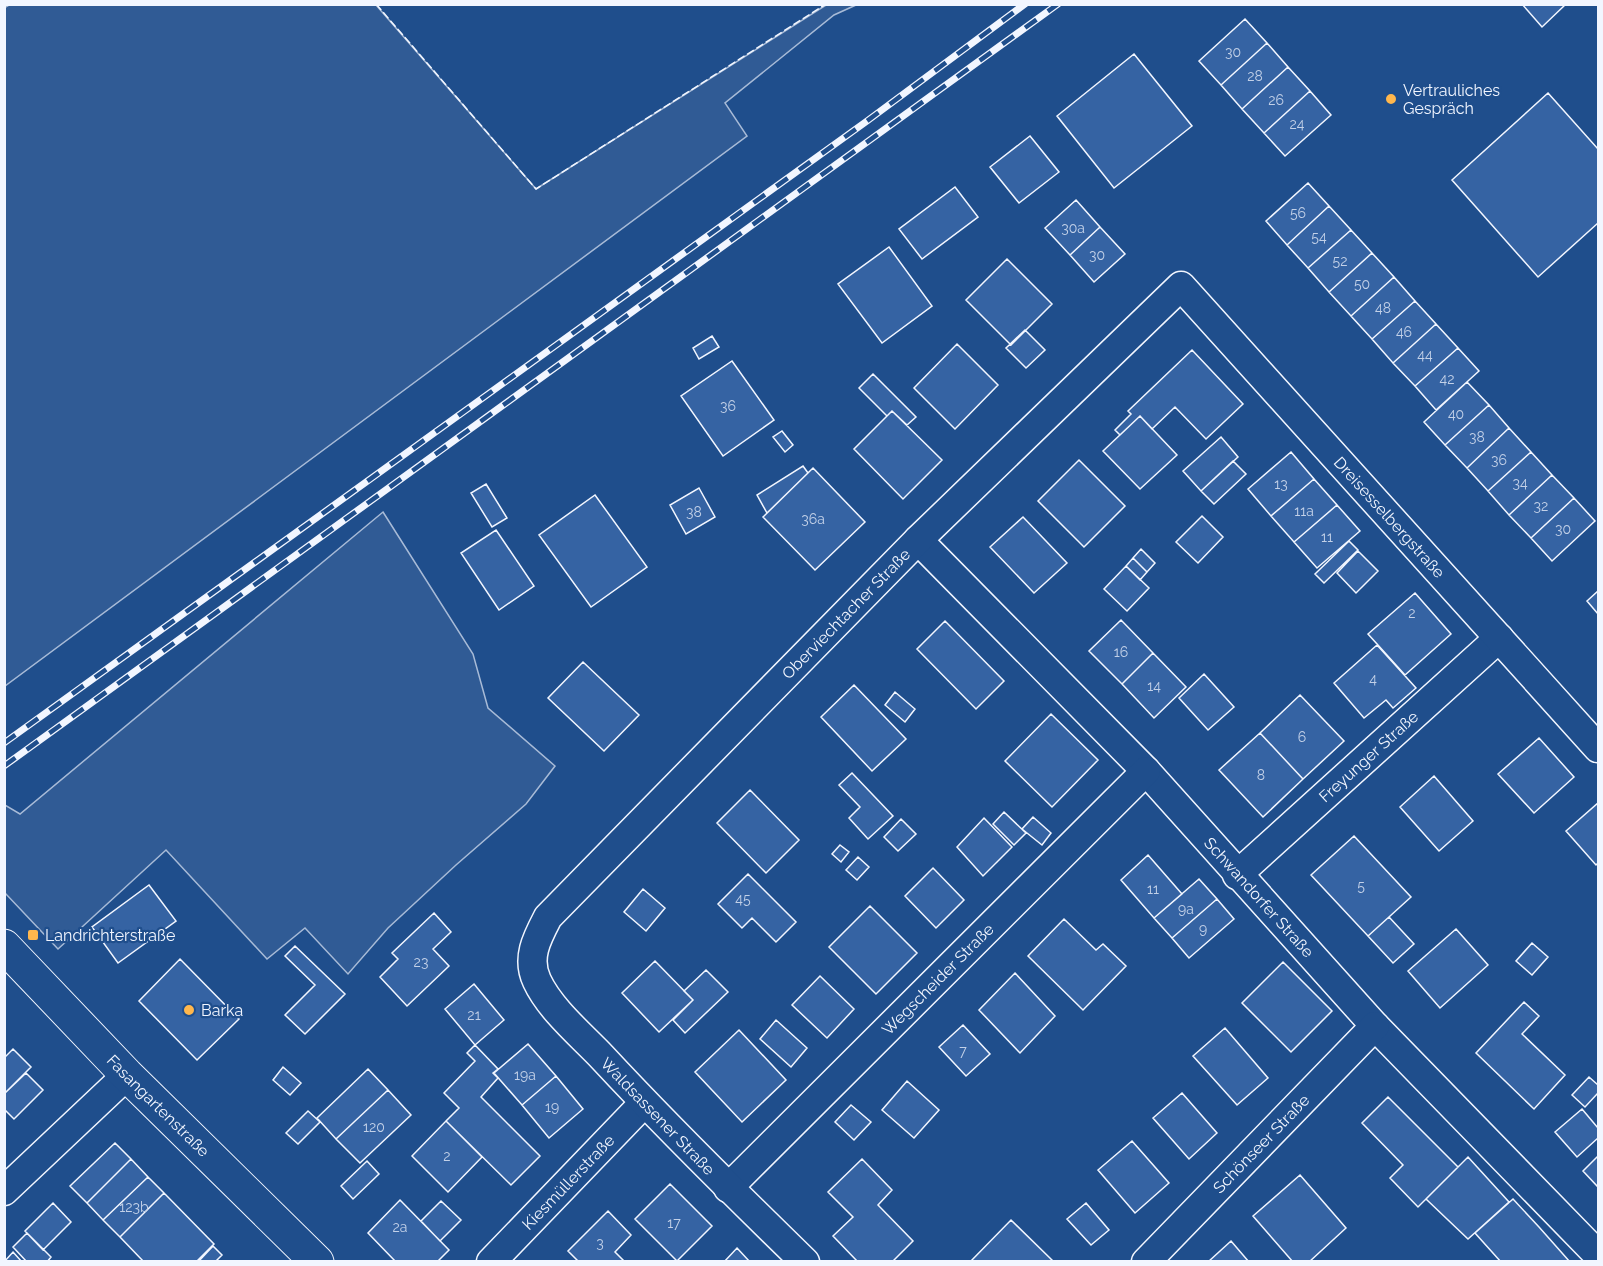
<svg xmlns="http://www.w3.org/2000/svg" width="1603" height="1266" viewBox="0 0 1603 1266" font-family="Raleway,sans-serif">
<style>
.green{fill:#305b95;stroke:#a8bbd7;stroke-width:1.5}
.building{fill:#3563a3;stroke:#f2f6ff;stroke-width:1.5}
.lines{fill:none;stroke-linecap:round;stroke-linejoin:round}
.minor-casing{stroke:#f2f6ff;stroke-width:31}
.tertiary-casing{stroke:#f2f6ff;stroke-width:35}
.minor{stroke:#1f4e8c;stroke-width:28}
.tertiary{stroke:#1f4e8c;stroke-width:33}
.rail-casing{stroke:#f2f6ff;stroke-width:7}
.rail{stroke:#1f4e8c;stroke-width:4.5;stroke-dasharray:14;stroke-linecap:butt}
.fence{stroke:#f2f6ff;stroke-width:1.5;stroke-dasharray:8 3;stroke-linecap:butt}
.poi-dot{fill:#ffb74d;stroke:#1f4e8c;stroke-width:2}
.labels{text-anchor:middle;stroke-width:4.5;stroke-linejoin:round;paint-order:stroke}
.number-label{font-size:14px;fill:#c3d1e8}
.poi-label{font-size:16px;fill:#f2f6ff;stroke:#1f4e8c;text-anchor:start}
.street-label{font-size:16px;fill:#f2f6ff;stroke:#1f4e8c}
</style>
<rect width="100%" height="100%" fill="#1f4e8c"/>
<path class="green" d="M9,5H376L536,189L826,5H856L834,15L725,103L747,136L5,686L4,8Z
M383,512L473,654L488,708L555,766L526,804L456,865L388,928L348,974L305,928L267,959L166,850L58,949L5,893V805L20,814Z"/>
<path class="building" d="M1522,4H1566L1542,27Z
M1245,19L1267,43L1221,85L1199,61Z
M1267,43L1288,67L1242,109L1221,85Z
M1134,54L1192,126L1114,188L1057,116Z
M1288,67L1310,91L1264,133L1242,109Z
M1310,91L1331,115L1285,156L1264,133Z
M1548,93L1598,149V223L1538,277L1452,180Z
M1030,136L1059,172L1019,203L990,167Z
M1308,183L1329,206L1287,245L1266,221Z
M955,187L978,217L922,259L899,229Z
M1076,200L1100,227L1070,255L1045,228Z
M1329,206L1351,230L1308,268L1287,245Z
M1100,227L1125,254L1094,282L1070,255Z
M1351,230L1372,253L1329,292L1308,268Z
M889,247L932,306L882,343L838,284Z
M1372,253L1394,277L1351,316L1329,292Z
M1007,259L1052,304L1011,345L966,300Z
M1394,277L1415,301L1372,339L1351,316Z
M1415,301L1436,324L1393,363L1372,339Z
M1436,324L1458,348L1415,386L1393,363Z
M1025,330L1045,350L1026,368L1006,348Z
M712,336L719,347L699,359L693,348Z
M957,344L998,385L955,429L914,388Z
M1458,348L1479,371L1436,410L1415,386Z
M1192,350L1243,404L1206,439L1175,407L1152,429L1140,416L1120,435L1115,430L1131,414L1128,411Z
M732,361L774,420L723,456L681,396Z
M873,374L916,417L907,425L892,411L887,416L859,388Z
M1467,382L1489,405L1445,445L1424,422Z
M1489,405L1509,428L1467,468L1445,445Z
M892,411L942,460L903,499L854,449Z
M1140,416L1177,455L1140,489L1103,451Z
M1509,428L1531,452L1488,491L1467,468Z
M782,431L793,445L785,452L773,437Z
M1221,437L1238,457L1201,491L1183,471Z
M1291,452L1314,479L1271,516L1248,489Z
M1531,452L1552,475L1509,515L1488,491Z
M1079,460L1125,506L1084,547L1038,501Z
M1233,461L1246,474L1214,504L1201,491Z
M803,466L808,473L767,513L757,495Z
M813,468L865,522L815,570L763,517Z
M1552,475L1574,498L1531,538L1509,515Z
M1314,479L1337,505L1294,542L1271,516Z
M486,484L507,518L492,527L471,493Z
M699,488L715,517L686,534L670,505Z
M595,495L647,567L591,607L539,535Z
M1574,498L1595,521L1552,561L1531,538Z
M1337,505L1360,531L1317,568L1294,542Z
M1202,516L1223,537L1198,563L1176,542Z
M1023,517L1067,563L1034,593L990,547Z
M496,530L534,586L499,610L461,553Z
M1349,541L1358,550L1324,583L1315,574Z
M1141,549L1155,563L1147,572L1133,558Z
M1358,551L1378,571L1356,593L1337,573Z
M1133,558L1147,572L1140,580L1126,566Z
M1126,566L1149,588L1127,611L1104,589Z
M1598,591V614L1587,601Z
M1415,593L1451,634L1405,675L1368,634Z
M1121,620L1153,653L1122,684L1089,651Z
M945,621L1004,681L976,709L917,649Z
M1377,645L1416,688L1393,708L1386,700L1364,718L1334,683Z
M1153,653L1186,687L1154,718L1122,684Z
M583,662L639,715L604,751L548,698Z
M1204,674L1234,707L1208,730L1179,698Z
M854,685L906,739L872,771L821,717Z
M895,692L915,709L905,722L885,705Z
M1300,695L1344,741L1303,779L1260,733Z
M1051,714L1098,760L1052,807L1005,761Z
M1260,733L1303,779L1263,817L1219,770Z
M1539,738L1574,777L1534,813L1498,774Z
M852,773L893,816L868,839L849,818L860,807L839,785Z
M1434,776L1473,821L1439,851L1400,807Z
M750,790L799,840L766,873L717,823Z
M1598,803V863L1596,865L1566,831Z
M1004,812L1026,833L1014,845L993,824Z
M1033,817L1051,833L1042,845L1022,829Z
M984,818L1012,847L983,876L957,847Z
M901,819L916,834L898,851L884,837Z
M1354,836L1411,897L1368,936L1311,875Z
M840,845L849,852L841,862L832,854Z
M1148,855L1182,894L1154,918L1121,880Z
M858,857L869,867L857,880L846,870Z
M933,868L964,900L936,928L905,896Z
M748,874L796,922L776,942L752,918L742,928L718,904Z
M1199,879L1217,899L1172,938L1154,918Z
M149,885L176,921L118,963L92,927Z
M643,889L665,908L646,931L624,912Z
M1217,899L1234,919L1189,958L1172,938Z
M870,906L917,953L876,994L829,947Z
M434,913L451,932L433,949L449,966L407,1006L380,977L398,959L392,953Z
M1389,917L1414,944L1393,963L1368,936Z
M1064,919L1096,950L1103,944L1126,966L1083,1010L1028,956Z
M1456,929L1488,965L1440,1008L1408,971Z
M1532,943L1548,957L1532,975L1516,961Z
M295,946L345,994L305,1034L285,1015L315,985L285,956Z
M180,959L239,1019L197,1060L139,1001Z
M655,961L693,1000L659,1032L622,993Z
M1283,962L1332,1011L1291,1052L1242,1003Z
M706,970L728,992L685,1033L673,1020L693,1000L684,991Z
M1015,973L1055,1016L1020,1053L979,1010Z
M820,976L854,1009L827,1038L792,1005Z
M474,984L504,1020L475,1045L445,1009Z
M1524,1002L1539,1016L1522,1034L1565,1075L1534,1109L1476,1053Z
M776,1020L807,1048L791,1067L760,1039Z
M963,1025L990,1054L966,1076L939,1047Z
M1225,1028L1268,1078L1237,1105L1193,1056Z
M739,1030L786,1080L742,1122L695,1072Z
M528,1044L556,1076L522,1105L494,1073Z
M475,1045L498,1069L493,1073L498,1078L481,1097L540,1156L511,1185L446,1121L459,1108L444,1093L475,1061L467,1053Z
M13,1049L31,1067L4,1094V1058Z
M283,1067L301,1083L290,1095L273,1080Z
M368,1069L388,1090L336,1139L317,1118Z
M26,1073L43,1090L14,1119L4,1109V1094Z
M556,1076L583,1109L549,1138L522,1105Z
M1589,1077L1598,1085V1093L1585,1107L1572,1095Z
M907,1081L939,1110L914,1138L882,1110Z
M388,1090L411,1115L360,1163L336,1139Z
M1182,1093L1217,1133L1189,1159L1153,1118Z
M1388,1097L1458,1167L1418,1207L1390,1178L1403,1165L1362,1123Z
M851,1105L871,1122L854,1140L835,1122Z
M1582,1109L1598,1128V1138L1577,1157L1555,1132Z
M308,1111L320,1122L298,1144L286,1133Z
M446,1121L482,1157L448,1192L412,1156Z
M1132,1141L1169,1183L1135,1213L1098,1170Z
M115,1143L131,1159L87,1203L70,1186Z
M1598,1156V1187L1583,1171Z
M1468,1157L1509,1202L1468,1239L1426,1199Z
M131,1159L148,1177L103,1220L87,1203Z
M862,1159L892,1190L878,1205L913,1241L892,1262H858L833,1236L853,1217L828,1192Z
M367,1161L379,1174L353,1199L341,1186Z
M1300,1175L1346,1228L1309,1262H1293L1253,1216Z
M148,1177L164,1193L120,1237L103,1220Z
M670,1184L712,1226L677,1261L635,1219Z
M164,1193L214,1244L196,1262H144L120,1237Z
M1513,1199L1539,1227L1570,1262H1501L1475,1233Z
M400,1200L449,1250L437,1262H396L368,1233Z
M441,1201L461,1220L440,1241L421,1221Z
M53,1203L71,1222L43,1250L25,1231Z
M1086,1203L1109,1230L1091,1245L1067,1219Z
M608,1211L631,1235L615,1252L625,1262H579L568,1251Z
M1011,1220L1054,1262H970Z
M27,1233L51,1257L47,1262H27L13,1247Z
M1231,1241L1249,1262H1208Z
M213,1246L222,1255L215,1262H198Z
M737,1248L750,1262H724Z
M13,1252L22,1262H4Z"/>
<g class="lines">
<defs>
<g id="minor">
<path id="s1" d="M918,540L1146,771L1375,1026L1598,1255"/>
<path id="s2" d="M1237,875L1499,638"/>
<path id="s3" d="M728,1188L1146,771"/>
<path d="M4,1191L127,1075"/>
<path id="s4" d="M491,1262L644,1103"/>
<path id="s5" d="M805,1262C736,1195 668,1128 602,1057C581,1035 550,1009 537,981C526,958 537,938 548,917L918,540L1181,286L1598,748"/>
<path id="s6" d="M1146,1262L1375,1026"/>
</g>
<g id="tertiary">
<path id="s7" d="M4,946L127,1075L317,1262"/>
</g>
</defs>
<use href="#minor" class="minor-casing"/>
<use href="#tertiary" class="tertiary-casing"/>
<use href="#minor" class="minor"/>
<use href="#tertiary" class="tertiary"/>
<defs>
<path id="rail" d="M4,743L867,121L1025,4
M4,766L1058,4"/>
</defs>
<use href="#rail" class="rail-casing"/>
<use href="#rail" class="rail"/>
<path class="fence" d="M376,4L536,189L826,4"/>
</g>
<g class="poi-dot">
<circle cx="1391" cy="99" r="6"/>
<rect x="27" y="929" width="12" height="12" rx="3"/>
<circle cx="189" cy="1010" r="6"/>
</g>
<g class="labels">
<g class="number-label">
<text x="1233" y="57">30</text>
<text x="1255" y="81">28</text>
<text x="1276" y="105">26</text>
<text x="1297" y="129">24</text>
<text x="1298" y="218">56</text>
<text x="1073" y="233">30a</text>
<text x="1319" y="242">54</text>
<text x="1097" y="260">30</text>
<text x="1340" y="266">52</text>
<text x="1362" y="289">50</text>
<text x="1383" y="313">48</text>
<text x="1404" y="337">46</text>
<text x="1425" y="360">44</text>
<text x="1447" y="384">42</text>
<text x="728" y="411">36</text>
<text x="1456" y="419">40</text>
<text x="1477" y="442">38</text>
<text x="1499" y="465">36</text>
<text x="1520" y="488">34</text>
<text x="1281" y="489">13</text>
<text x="1541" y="511">32</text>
<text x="1304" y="516">11a</text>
<text x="694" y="517">38</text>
<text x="813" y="524">36a</text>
<text x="1563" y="534">30</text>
<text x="1327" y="542">11</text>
<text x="1412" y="618">2</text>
<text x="1121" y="657">16</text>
<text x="1373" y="684">4</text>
<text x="1154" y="691">14</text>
<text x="1302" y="742">6</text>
<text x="1261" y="780">8</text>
<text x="1361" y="891">5</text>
<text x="1153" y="894">11</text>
<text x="743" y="904">45</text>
<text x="1186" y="914">9a</text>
<text x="1203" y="934">9</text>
<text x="421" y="967">23</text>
<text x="474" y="1020">21</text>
<text x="963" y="1056">7</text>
<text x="525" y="1080">19a</text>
<text x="552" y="1112">19</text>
<text x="374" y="1132">120</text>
<text x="447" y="1161">2</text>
<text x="134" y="1212">123b</text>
<text x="674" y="1228">17</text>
<text x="400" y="1232">2a</text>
<text x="600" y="1248">3</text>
</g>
<g class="poi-label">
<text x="1403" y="96">Vertrauliches<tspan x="1403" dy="18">Gespräch</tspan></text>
<text x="45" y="941">Landrichterstraße</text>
<text x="201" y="1016">Barka</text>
</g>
<g class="street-label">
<text dy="6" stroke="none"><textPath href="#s5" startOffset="1662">Dreisesselbergstraße</textPath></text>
<text dy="6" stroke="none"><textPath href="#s5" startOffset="882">Oberviechtacher Straße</textPath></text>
<text dy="6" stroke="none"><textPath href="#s2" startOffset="177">Freyunger Straße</textPath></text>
<text dy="6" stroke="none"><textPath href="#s1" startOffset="494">Schwandorfer Straße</textPath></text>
<text dy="6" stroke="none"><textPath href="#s3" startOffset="296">Wegscheider Straße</textPath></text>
<text dy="6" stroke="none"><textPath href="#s7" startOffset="222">Fasangartenstraße</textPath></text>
<text transform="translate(658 1116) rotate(46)" y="6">Waldsassener Straße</text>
<text dy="6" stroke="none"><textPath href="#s6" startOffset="165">Schönseer Straße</textPath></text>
<text dy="6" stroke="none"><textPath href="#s4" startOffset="111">Kiesmüllerstraße</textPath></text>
</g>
</g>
<rect width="1603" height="1266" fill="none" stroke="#f2f6ff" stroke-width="12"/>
</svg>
